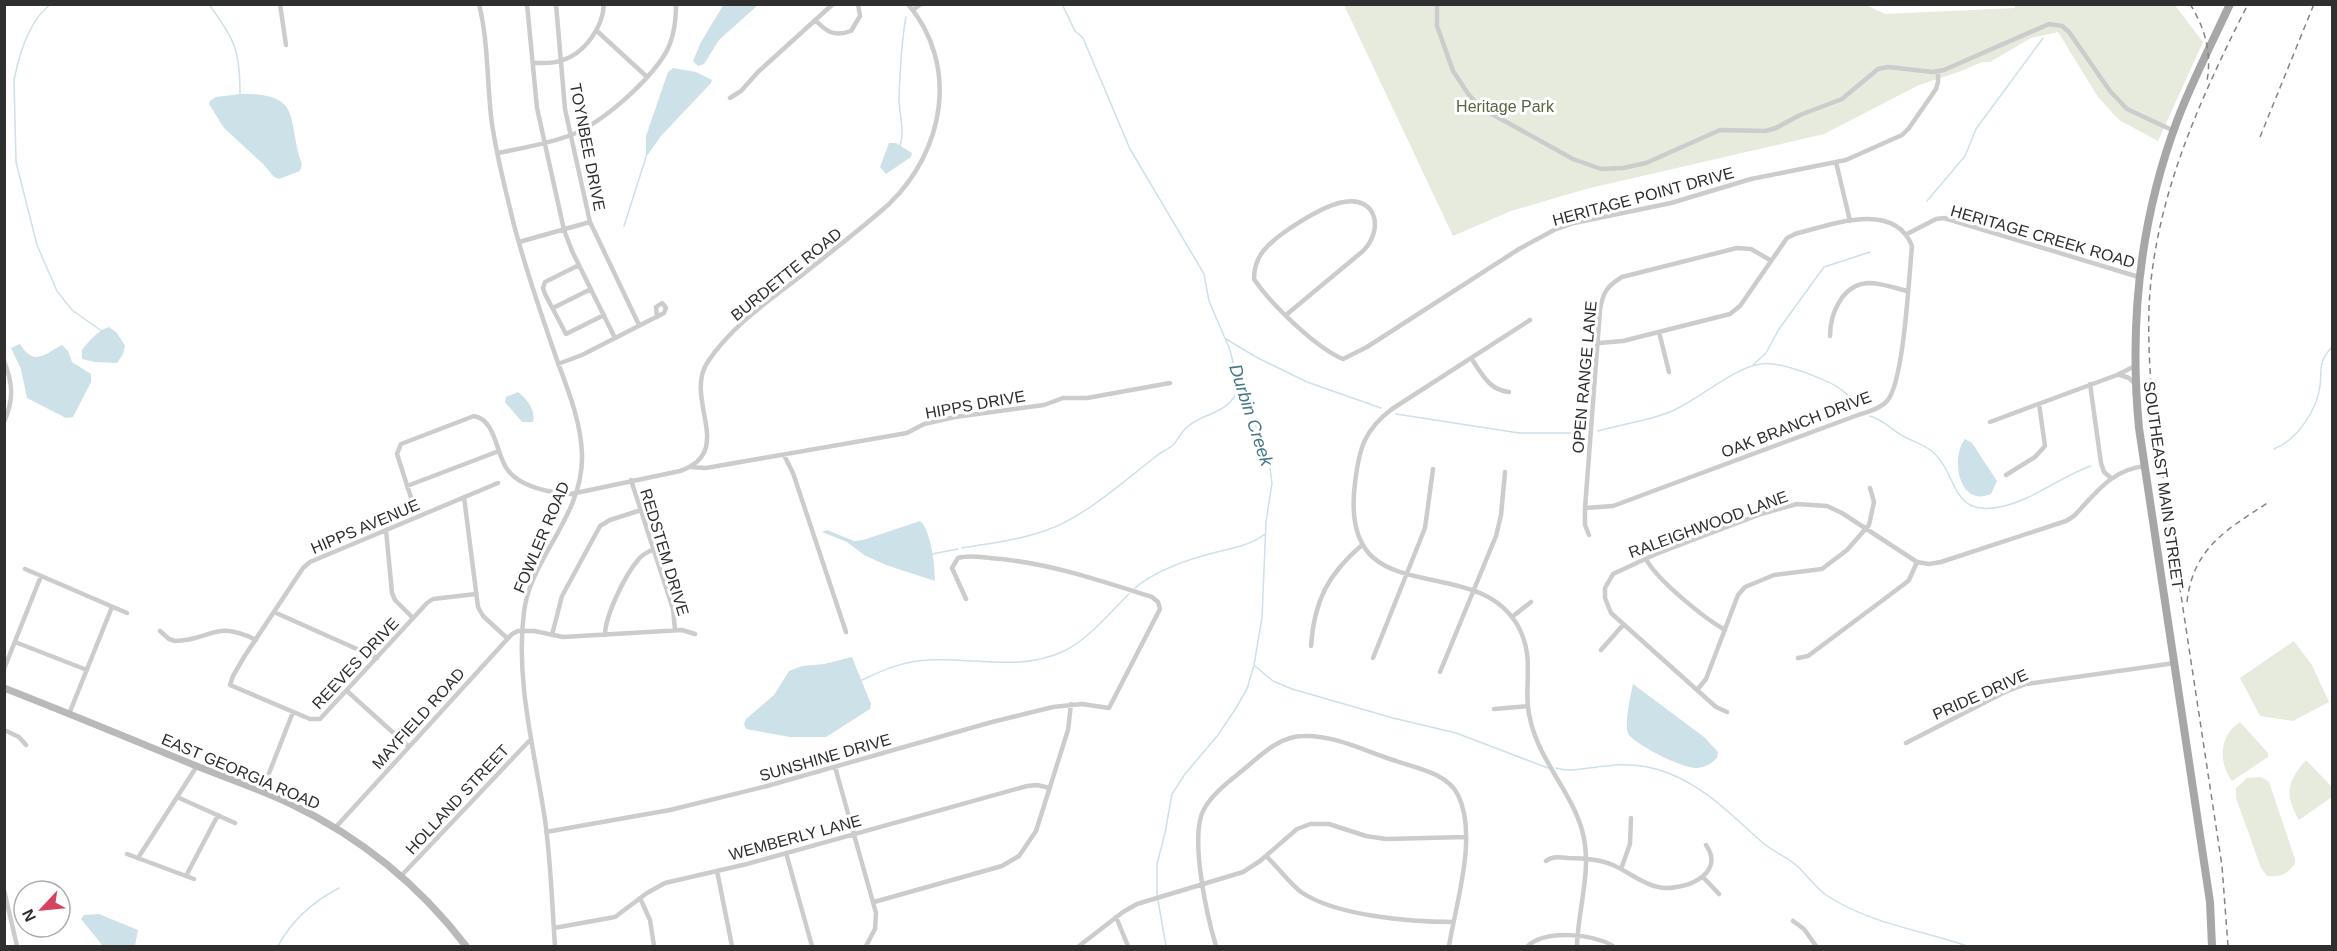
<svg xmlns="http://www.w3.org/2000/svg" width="2337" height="951" viewBox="0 0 2337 951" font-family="Helvetica,sans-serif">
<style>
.green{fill:#e6ebde}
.water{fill:#cce1e8}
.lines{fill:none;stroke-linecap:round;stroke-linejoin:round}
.stream{stroke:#cce1e8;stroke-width:1.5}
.street{stroke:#ccc;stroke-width:4.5}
.secondary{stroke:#b9b9b9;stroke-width:7}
.primary{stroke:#a7a7a7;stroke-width:8}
.rail{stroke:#848484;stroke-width:1.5;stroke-dasharray:6 4.5;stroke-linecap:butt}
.labels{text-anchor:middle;stroke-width:6;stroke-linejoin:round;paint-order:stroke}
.park-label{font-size:16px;fill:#576641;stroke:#fff}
.street-label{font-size:16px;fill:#2f2f2f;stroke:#fff}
.water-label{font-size:18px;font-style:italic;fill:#457789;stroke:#fff}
</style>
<rect width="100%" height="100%" fill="#fff"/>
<path class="green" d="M1864,4L1885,14L2015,8V4H2174L2203,42L2158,141L2119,120L2098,97L2058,32L2031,38L1990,62H1982L1959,72L1919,85L1824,134L1586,189L1511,211L1453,236L1344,5Z
M2294,641L2312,665L2329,702L2293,721L2260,716L2240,678Z
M2240,722L2268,753V757L2232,781C2218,763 2219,735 2240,722Z
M2306,760L2332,787V797L2299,820C2284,794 2287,782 2306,760Z
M2261,777L2269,782L2295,859V864C2286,875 2281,877 2267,876L2261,868L2236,798V788L2247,778Z"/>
<path class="water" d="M724,4L758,5L719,40L704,64L698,66L693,61L701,42Z
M673,68L696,72L712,80L711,83L661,136L646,157V136L668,72Z
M240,94C304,93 286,119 302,164L300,171L279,179L274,177L263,164L224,128L209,104L210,101L216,97Z
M889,143H896L912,153L911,157L886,174L880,167Z
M109,327L117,333L125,346L123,354L117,363L95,362L82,359V350C89,341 97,331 109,327Z
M20,344C34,367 45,354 62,345L68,351L72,362L91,374V382L73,417L66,418L27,398L21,369L11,348Z
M518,392C527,399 536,410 533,422H522L505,402L506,397Z
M1965,439L1972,443L1997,481L1991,494C1959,508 1950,458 1965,439Z
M920,521C931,530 935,566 935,581L886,565L864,555L847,542L822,532L827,530L854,541L863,540Z
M852,657L871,704L870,709L826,737H790L746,729L744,724L746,719L774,695L789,671L802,666L824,664Z
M1633,684L1704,737L1718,752L1717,758C1711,764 1706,767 1697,768C1683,769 1638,746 1629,735C1623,727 1631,695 1633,684Z
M99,914L138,930L135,946H103L81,919L84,915Z"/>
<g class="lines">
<path class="stream" d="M51,4C29,20 19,55 14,80L16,162L37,245L57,291L72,310L103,332
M209,4C235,42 240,48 240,94
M1062,4L1075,31L1083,38L1130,149L1204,274L1209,301L1230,350L1242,399L1260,434L1262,452L1270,468L1272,483L1266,522L1262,618L1254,665L1247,689L1236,708L1218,735L1185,774L1172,794L1165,833L1157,864V895
M900,146C905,130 899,114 899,98C900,71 901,43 906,17
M1927,201L1965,156L1976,129L2043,38
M624,226L646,157
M1226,339L1256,357L1307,382L1381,408
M1753,365L1766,353L1779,329L1824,267L1870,252
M1396,414L1519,433H1583
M1870,416C1883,420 1890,428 1901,435C1911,441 1924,444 1933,452C1959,476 1950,517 2000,507C2034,500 2059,477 2091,466
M1598,431C1622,424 1647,421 1670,412C1701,400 1740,359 1773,364C1785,365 1798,370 1809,374C1827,381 1843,387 1855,403
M2274,449C2297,440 2317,410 2320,386C2322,368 2318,362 2332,347
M962,548C991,543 1019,540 1047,530C1084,517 1123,482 1154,458C1159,453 1167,450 1173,445C1178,440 1181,432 1187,427C1206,411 1230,415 1239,386
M932,554L958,549
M1135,588C1157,569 1189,559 1217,552C1234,548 1251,545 1265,534
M1255,666L1273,681L1292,689L1393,718L1456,733L1548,768
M862,680C883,670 904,661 928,660C973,657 1020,672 1064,651C1090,638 1109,613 1129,594
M1556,768C1571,773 1590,767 1606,766C1628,763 1648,765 1668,773C1707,788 1733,817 1763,843C1774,852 1787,857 1797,866C1807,875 1815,887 1826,895C1868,923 1920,930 1967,946
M1158,900L1166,946
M278,946C292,920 312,902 339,888"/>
<path class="street" d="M280,4L286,45
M479,4C488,40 487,79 491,116C495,151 505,187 513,221C525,268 541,314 557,360C568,390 581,422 582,454C584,516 530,558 524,612C515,681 535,752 545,820C551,862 552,905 555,946
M527,4L537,108L564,230L572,251L615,338
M556,4L565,109L590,222L639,325
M1437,4V26L1453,71L1469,95L1483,109L1573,159L1601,169L1623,168L1646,163L1720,130L1766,131L1776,128L1800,115L1842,99L1878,69L1888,67L1933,72L1944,70L2049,24L2062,26L2069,32L2110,91L2127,109L2174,131
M913,10L921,4
M815,20C827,32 834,37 851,31L860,16L858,4
M597,31L646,76
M534,63C544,63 553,64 563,60C585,53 603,27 604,4
M730,98L741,91L758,72L833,4
M498,153C522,148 548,144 571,135C602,123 647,83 665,54C674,39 676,22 676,4
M1836,162L1850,221
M1907,234L1936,219L1944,218L2139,277
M519,242L590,222
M579,265L545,282L543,288L545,294L566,334L604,315
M553,308L591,289
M1286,315L1363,251C1384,230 1377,196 1344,202C1323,205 1279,233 1265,249C1257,258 1254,268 1254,279C1270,303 1316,348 1343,359L1367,347L1519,249L1554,230L1574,223L1671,203L1751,179L1846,160L1902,135L1909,128L1936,89L1938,82V71
M1530,320L1392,409C1364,430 1359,449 1355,483C1338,618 1474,548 1518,626C1537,661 1521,688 1531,723C1541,762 1571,792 1582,830C1593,869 1578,907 1577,946
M1659,332L1669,372
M1830,336C1830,314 1842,284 1869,283C1881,283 1895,288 1907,291
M1471,358C1482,374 1489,390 1509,392
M4,361C13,383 14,400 4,422
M558,364L582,355L664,313L666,308L662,303L656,307L657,317
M2120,375L2129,378L2135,384
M2090,384L2101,463L2104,472L2111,478
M1990,422L2117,375L2135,366
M784,455L793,473L846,632
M690,467L706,468L907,433L924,424L955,417L1044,405L1063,398H1087L1170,383
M2006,475L2035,457L2045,446L2039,404
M631,480L673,609L675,630
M407,486L499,451
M464,497L478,607L483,616L507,638
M414,507L397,454L401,444L474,416C496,420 496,454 507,469C519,487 551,493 571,494L680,471C736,452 684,400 707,363C729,329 765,303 797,279C828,254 860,230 889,204C944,151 960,66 908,4
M1585,508L1613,506L1858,415C1867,412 1880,409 1887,401C1904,383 1909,275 1912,246C1894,200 1830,225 1795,234L1787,238L1740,306L1730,314L1623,341L1599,343
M386,530L392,593L395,600L413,618
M1589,535L1585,525V508L1600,310C1603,292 1607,286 1622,277L1737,248L1751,249L1770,260
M1646,559C1657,580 1704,618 1725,630
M25,569L127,613
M476,594L433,599L427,603L320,719H310L230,685L233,676L244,657L303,568L310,562L498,483
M274,612L377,658
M1512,617L1531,602
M160,631L169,639L175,641C211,640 216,619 256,640
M552,635L562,596L600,526L610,520L641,510
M605,635C605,616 625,575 638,560C642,554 648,552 654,549
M15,642L87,670
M1311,646C1314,601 1328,574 1362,545
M1601,650L1623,625
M1373,658L1425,528L1433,469
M1798,658L1808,656L1903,585L1909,580L1917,562
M4,669L41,576
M1440,672L1496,536L1501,515L1505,472
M1697,690L1706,679L1738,595L1745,587L1774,575L1822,569L1847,550L1869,525L1874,502L1870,488
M347,691L408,746
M1494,709L1528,706
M1727,712L1716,707L1611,613L1605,598V588L1613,574L1656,554L1761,514L1797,504L1827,506L1842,513L1917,562L1929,564L1941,562L2066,521L2074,516C2097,492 2111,470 2145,466
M69,714L112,607
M4,730L19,737L26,745
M1906,743L2005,692L2026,684L2175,663
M835,767L876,913L875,929L866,946
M262,791L293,712
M177,797L235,823
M335,828L512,634L518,631H534L563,637L682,630L695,634
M546,832L670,810L767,786L992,722L1053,707L1082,704L1109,708L1160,609L1158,602L1152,597C1099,580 1046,562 990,558C980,557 968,555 958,558L952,568L966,599
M786,853L812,946
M127,854L194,879
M1266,856C1278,867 1288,882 1301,892C1336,916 1411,922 1453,922
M138,858L197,766
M1546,861C1552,856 1560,857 1568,858C1583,858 1599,859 1613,865C1629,872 1642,884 1658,887C1682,892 1727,875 1706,845
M1621,869L1630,844L1631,818
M717,871L732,946
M186,876L218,815
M401,876L531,739
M1703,877L1719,894
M4,890L17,946
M640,898L650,920L654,946
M874,902L1002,866L1019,856L1036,831L1068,730L1071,704
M1116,917L1128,946
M1793,921L1804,929L1816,946
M554,928L615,917L647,893L665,883L747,864L1027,786L1037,785L1050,788
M1079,946L1123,912L1137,904L1243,872L1260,861L1297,829L1310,824H1329L1366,836L1386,839L1465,837
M1216,946C1207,916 1189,836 1204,809C1214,791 1234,778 1249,765C1265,751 1282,736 1304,736C1335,735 1367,752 1396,761C1416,768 1447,773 1458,795C1478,836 1456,903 1449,946
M1528,946C1546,929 1593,934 1613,946"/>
<path class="secondary" d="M4,688C68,713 131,739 194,765C226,778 260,789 291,804C360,837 420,886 466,946"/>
<path class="primary" d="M2212,946L2210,902L2139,428C2129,323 2140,220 2177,121C2192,81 2212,43 2230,4"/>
<path class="rail" d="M2190,4C2205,28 2212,53 2207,81
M2260,137L2314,4
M2187,602C2193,548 2226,530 2269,502
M2228,946L2222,866L2154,417C2150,380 2148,344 2149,307C2154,199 2200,99 2248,4"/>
</g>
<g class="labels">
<g class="park-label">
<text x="1505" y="112">Heritage Park</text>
</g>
<g class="street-label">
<text transform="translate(588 147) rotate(79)" y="6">TOYNBEE DRIVE</text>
<text transform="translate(1643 196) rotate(-15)" y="6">HERITAGE POINT DRIVE</text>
<text transform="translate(2043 236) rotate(16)" y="6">HERITAGE CREEK ROAD</text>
<text transform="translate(786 274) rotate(-39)" y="6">BURDETTE ROAD</text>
<text transform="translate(1584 377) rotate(-85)" y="6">OPEN RANGE LANE</text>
<text transform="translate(975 404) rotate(-10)" y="6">HIPPS DRIVE</text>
<text transform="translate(1796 424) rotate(-21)" y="6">OAK BRANCH DRIVE</text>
<text transform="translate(2164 485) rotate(82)" y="6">SOUTHEAST MAIN STREET</text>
<text transform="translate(1708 524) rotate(-20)" y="6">RALEIGHWOOD LANE</text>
<text transform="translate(365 526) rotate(-23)" y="6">HIPPS AVENUE</text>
<text transform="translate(541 537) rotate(-67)" y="6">FOWLER ROAD</text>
<text transform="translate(665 552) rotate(73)" y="6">REDSTEM DRIVE</text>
<text transform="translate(355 663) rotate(-47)" y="6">REEVES DRIVE</text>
<text transform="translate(1980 694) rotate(-24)" y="6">PRIDE DRIVE</text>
<text transform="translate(418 718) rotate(-48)" y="6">MAYFIELD ROAD</text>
<text transform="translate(825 757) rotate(-16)" y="6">SUNSHINE DRIVE</text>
<text transform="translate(241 771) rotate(23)" y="6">EAST GEORGIA ROAD</text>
<text transform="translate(457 799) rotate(-47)" y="6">HOLLAND STREET</text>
<text transform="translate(795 837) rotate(-15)" y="6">WEMBERLY LANE</text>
</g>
<g class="water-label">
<text transform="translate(1251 415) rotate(72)" y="6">Durbin Creek</text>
</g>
</g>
<rect width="2337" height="951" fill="none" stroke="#2f2f2f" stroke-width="12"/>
<g transform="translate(42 909) rotate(244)"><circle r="28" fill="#ffffff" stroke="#acacac" stroke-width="1.5"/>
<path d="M0-4.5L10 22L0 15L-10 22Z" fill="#d34460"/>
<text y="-9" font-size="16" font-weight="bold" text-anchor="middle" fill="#2f2f2f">N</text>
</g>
</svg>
